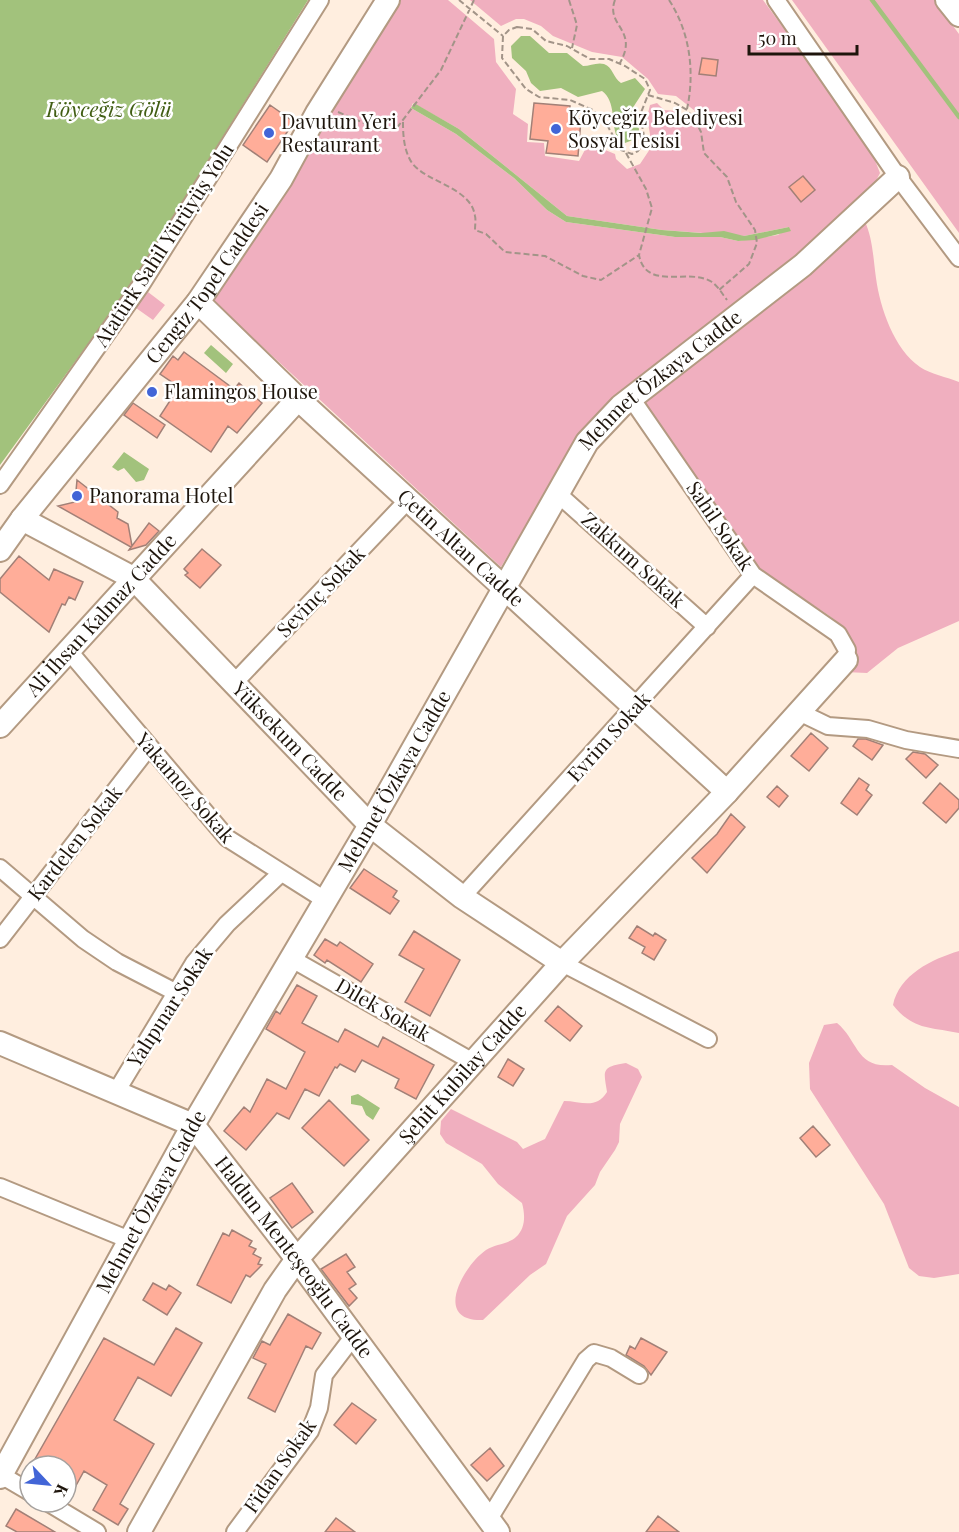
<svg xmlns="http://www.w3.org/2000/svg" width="959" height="1532" viewBox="0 0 959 1532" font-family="'Playfair Display',serif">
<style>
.green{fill:#f0afbf;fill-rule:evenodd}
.water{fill:#a2c27c}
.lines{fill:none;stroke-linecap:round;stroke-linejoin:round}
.stream{stroke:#a2c27c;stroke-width:4.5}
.building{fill:#ffad99;stroke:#a28077;stroke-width:1.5}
.street-casing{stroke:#b39a82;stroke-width:20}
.secondary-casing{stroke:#b39a82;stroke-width:26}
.path{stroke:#a29488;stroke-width:2;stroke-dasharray:6 3;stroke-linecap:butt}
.street{stroke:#fff;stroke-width:16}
.secondary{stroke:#fff;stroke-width:22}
.poi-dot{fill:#4265d7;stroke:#fff;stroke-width:2}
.labels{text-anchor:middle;stroke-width:5;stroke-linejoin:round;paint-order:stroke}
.poi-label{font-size:20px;fill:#1e150c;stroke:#fff;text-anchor:start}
.street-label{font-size:20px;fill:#1e150c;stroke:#fff}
.water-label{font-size:21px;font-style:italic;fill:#415e14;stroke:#fff}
</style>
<rect width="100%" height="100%" fill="#ffeedf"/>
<path class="green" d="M400,0H448L494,39L496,62L516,89L513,114L528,124L527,142L544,143L545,156L579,161L587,146L593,145L615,154L616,159L627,169L640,164L652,146L647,117L650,105L657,103L664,110L677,111L687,119L695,111L676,96L658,94L648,79L622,57L592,52L553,36L541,26L524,19H516L501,26L470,0H763L869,145L880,173L870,193L565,459L501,567L215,303L206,291L279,184L325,123ZM413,103L459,129L567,216L662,230L744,236L789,227L778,235L738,241L720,237H675L566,222L547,210L514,178L456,134L411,108Z
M792,0H934L959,34V233Z
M864,219C873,239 873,257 876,278C880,308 894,349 920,367C930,374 947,377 959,382V621L898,648L867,673L845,672C848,666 853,658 854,651C854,616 780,592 757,570L645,403Z
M148,292L165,305L153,320L136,308Z
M959,951V1033C930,1027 913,1030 893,1005C899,975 932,959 959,951Z
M837,1023C858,1040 856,1069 892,1065L925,1088L959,1107V1274L934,1278L919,1276L909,1268L884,1204L810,1089L809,1063L824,1025Z
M626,1063L638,1069L642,1077L620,1124L619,1142L615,1150L600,1172L595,1185L567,1216L546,1264L530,1275L483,1320C432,1322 463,1266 486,1250C495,1244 509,1244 516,1237C526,1228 525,1214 522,1203L498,1184L482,1164L446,1143L440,1134L441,1121L451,1109L517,1142L523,1149L545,1139L564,1101C581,1101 596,1110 607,1092C604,1071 600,1067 626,1063Z"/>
<path class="water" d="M0,0H308L130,286L0,465Z
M521,36H530L549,53H567L583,66C590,66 597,62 604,64C613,67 613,78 621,83L635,78L645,89L632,109L639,129L638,138L625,143L617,137C611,123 616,101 602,91L578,97L561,88L540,91L531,83L526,71L512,58L511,46Z
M414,103L459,129L567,216L662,230L701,233L724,231L744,236L789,227L791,231L755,240L738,241L720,237H675L566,222L547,210L514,178L456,134L411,108Z
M211,345L233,364L226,373L204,353Z
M124,452L149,469L144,480L136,482L124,468L118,471L112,467Z
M358,1094L380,1108L373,1120L366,1115L362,1106L351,1104V1096Z"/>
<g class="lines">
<path class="stream" d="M872,0L959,117"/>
</g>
<path class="building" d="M702,58L718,60L716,76L699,74Z
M534,103L570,106L569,118L581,119L578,156L546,153L548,141L530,139Z
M270,105L294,122L267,162L243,145Z
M803,176L815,190L801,202L789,187Z
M184,352L234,389L239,383L262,403L237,433L228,426L211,452L160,416L179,387L160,374L173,356L178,360Z
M133,403L165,425L157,438L124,415Z
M77,480L118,512L117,518L128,524L132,546L149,523L159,531L146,545L129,550L131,547L58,506L75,502Z
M202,549L221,565L200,588L185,575L188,573L184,569Z
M19,556L49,580L54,569L83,582L75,600L69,597L65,605L62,604L49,632L0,592V579Z
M811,733L828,748L809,771L791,756Z
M858,739H866L883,745L872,760L853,746Z
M913,752L925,754L938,765L926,778L906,759Z
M859,778L869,785L866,790L872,795L857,815L841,803Z
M940,783L959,800V808L946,823L923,803Z
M777,786L788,796L779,807L767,797Z
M731,814L745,827L707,873L692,858L717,834Z
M364,869L397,891L393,897L399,901L390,914L350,888Z
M637,926L653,936L655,933L666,940L654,960L642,953L645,947L629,938Z
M414,931L460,960L430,1016L405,1002L424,969L399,955Z
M325,939L337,946L340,942L373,964L361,982L327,960L325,963L314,955Z
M297,985L317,996L302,1023L338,1042L345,1029L378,1047L383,1037L434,1065L416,1099L395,1088L399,1079L362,1060L355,1072L340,1064L337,1068L335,1067L319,1096L305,1089L289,1119L277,1113L246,1150L224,1131L244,1107L250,1112L267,1079L286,1089L305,1052L266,1029L276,1011L280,1014Z
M558,1006L582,1026L570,1041L545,1021Z
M508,1059L524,1069L513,1086L498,1077Z
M329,1100L369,1140L344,1166L302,1128Z
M813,1126L830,1145L816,1157L800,1138Z
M292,1183L313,1212L292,1228L270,1198Z
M232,1230L252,1241L249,1246L256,1249L253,1254L261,1258L258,1264L262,1265L250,1277L246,1275L231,1303L197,1285L223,1233L229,1236Z
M346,1254L355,1267L347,1272L356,1284L349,1289L357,1298L349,1306L321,1269Z
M153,1283L166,1290L169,1285L181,1293L167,1315L143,1300Z
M288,1314L321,1333L312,1349L306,1346L275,1412L248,1398L266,1364L253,1358L262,1341L270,1345Z
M176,1328L202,1343L171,1396L138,1377L114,1420L154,1444L120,1504L128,1509L118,1525L93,1510L107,1485L84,1471L67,1502L66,1466H31L104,1338L154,1365Z
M641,1338L667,1352L651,1375L644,1366L626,1355L630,1346L635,1349Z
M352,1403L376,1420L356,1444L334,1425Z
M490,1448L504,1466L487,1481L471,1465Z
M16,1509L55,1532H17L6,1526Z
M658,1516L679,1532H646Z
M336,1518L355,1532H325Z"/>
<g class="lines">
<defs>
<path id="street" d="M776,0L898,177L959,258
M631,398L753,575L838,634L847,650L846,660
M0,485L141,285L320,0
M558,494L707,627
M68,650L227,838L325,900
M234,683L408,500
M799,712L828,726L868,729L906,740L959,749
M0,868L83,939L117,962L175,992
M462,897L753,575
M0,939L149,747
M292,959L473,1062
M562,963L708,1039
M116,1092L194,963L227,924L280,874
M0,1187L132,1241
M1,1475L30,1492
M47,1502L97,1532
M489,1519L586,1360L594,1353L611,1358L639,1375
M235,1532L310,1431L319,1408L324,1375L353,1337"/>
<g id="secondary">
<path d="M947,0L959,15"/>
<path id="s1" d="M198,302L298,399L727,792"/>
<path id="s2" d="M22,519L133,578L370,825L462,897L562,963"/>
<path id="s3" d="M0,550L22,519L198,302L281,179L317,113L388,0"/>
<path id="s4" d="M0,726L298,399"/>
<path id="s5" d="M0,1043L193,1125L297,1259L498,1532"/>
<path id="s6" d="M0,1477L193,1125L370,825L587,442L621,406L803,265L898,177"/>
<path id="s7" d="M139,1532L275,1290L297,1259L562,963L727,792L846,660"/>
</g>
</defs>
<use href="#street" class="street-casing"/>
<use href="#secondary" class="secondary-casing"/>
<path class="path" d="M459,0L503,36
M569,0L577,25L572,48
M615,0C605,26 639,29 620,63
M669,0C690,32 695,72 687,109
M517,27L532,29L546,41L567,46L590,59H609L625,66L645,79L650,90L640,115L645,141L638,151L632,154L621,150L606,123L593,110L570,100L539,97L526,89L502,58L503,36L509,30Z
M648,95L675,103L687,110L695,120L701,132L704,153L727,177L736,202L755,230L757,243L749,264L719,290
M338,112L378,129H396L441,70L474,0
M403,122C403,136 404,151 412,163C427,183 471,187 475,216C476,220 475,225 475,230L486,234L505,252L545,256L583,276L601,280L639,255
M626,153L646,189L652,208L639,255C646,292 689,267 712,282C718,286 723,295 727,300"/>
<use href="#street" class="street"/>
<use href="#secondary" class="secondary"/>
</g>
<g class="poi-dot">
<circle cx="556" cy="129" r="6"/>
<circle cx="269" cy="133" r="6"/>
<circle cx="152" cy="392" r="6"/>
<circle cx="77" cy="496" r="6"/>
</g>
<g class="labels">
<g class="poi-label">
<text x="568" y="125">Köyceğiz Belediyesi<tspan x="568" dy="23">Sosyal Tesisi</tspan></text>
<text x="281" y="129">Davutun Yeri<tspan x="281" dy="23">Restaurant</tspan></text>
<text x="164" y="399">Flamingos House</text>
<text x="89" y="503">Panorama Hotel</text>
</g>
<g class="street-label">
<text transform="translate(164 245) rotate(-57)" y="7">Atatürk Sahil Yürüyüş Yolu</text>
<text dy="7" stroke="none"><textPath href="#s3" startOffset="338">Cengiz Topel Caddesi</textPath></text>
<text dy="7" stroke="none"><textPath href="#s6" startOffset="1286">Mehmet Özkaya Cadde</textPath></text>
<text transform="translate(720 526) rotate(56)" y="7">Sahil Sokak</text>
<text dy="7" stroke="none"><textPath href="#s1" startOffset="360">Çetin Altan Cadde</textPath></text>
<text transform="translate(633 560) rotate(42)" y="7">Zakkum Sokak</text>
<text transform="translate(321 592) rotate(-46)" y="7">Sevinç Sokak</text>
<text dy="7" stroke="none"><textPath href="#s4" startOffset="150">Ali İhsan Kalmaz Cadde</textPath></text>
<text transform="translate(609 737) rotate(-48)" y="7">Evrim Sokak</text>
<text dy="7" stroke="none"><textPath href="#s2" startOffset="352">Yüksekum Cadde</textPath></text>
<text dy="7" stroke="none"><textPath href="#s6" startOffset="800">Mehmet Özkaya Cadde</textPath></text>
<text transform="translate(185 788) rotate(49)" y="7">Yakamoz Sokak</text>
<text transform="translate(75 843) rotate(-52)" y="7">Kardelen Sokak</text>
<text transform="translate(170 1007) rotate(-57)" y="7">Yalıpınar Sokak</text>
<text transform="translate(383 1010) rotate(30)" y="7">Dilek Sokak</text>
<text dy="7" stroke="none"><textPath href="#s7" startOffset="564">Şehit Kubilay Cadde</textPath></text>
<text dy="7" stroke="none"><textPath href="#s6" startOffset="314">Mehmet Özkaya Cadde</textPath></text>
<text dy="7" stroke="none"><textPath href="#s5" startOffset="376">Haldun Menteşeoğlu Cadde</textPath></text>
<text transform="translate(280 1466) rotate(-55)" y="7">Fidan Sokak</text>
</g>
<g class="water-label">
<text x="109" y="117">Köyceğiz Gölü</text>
</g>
</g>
<g transform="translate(48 1484) rotate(116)"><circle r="28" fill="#ffffff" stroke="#a5a19e" stroke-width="1.5"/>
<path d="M0-4.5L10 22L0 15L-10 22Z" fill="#4265d7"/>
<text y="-9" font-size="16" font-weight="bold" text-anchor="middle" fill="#1e150c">K</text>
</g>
<path d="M749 45v9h108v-9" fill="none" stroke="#1e150c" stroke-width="3"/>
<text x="758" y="45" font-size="18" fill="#1e150c" stroke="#ffffff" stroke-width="4.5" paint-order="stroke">50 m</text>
</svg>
